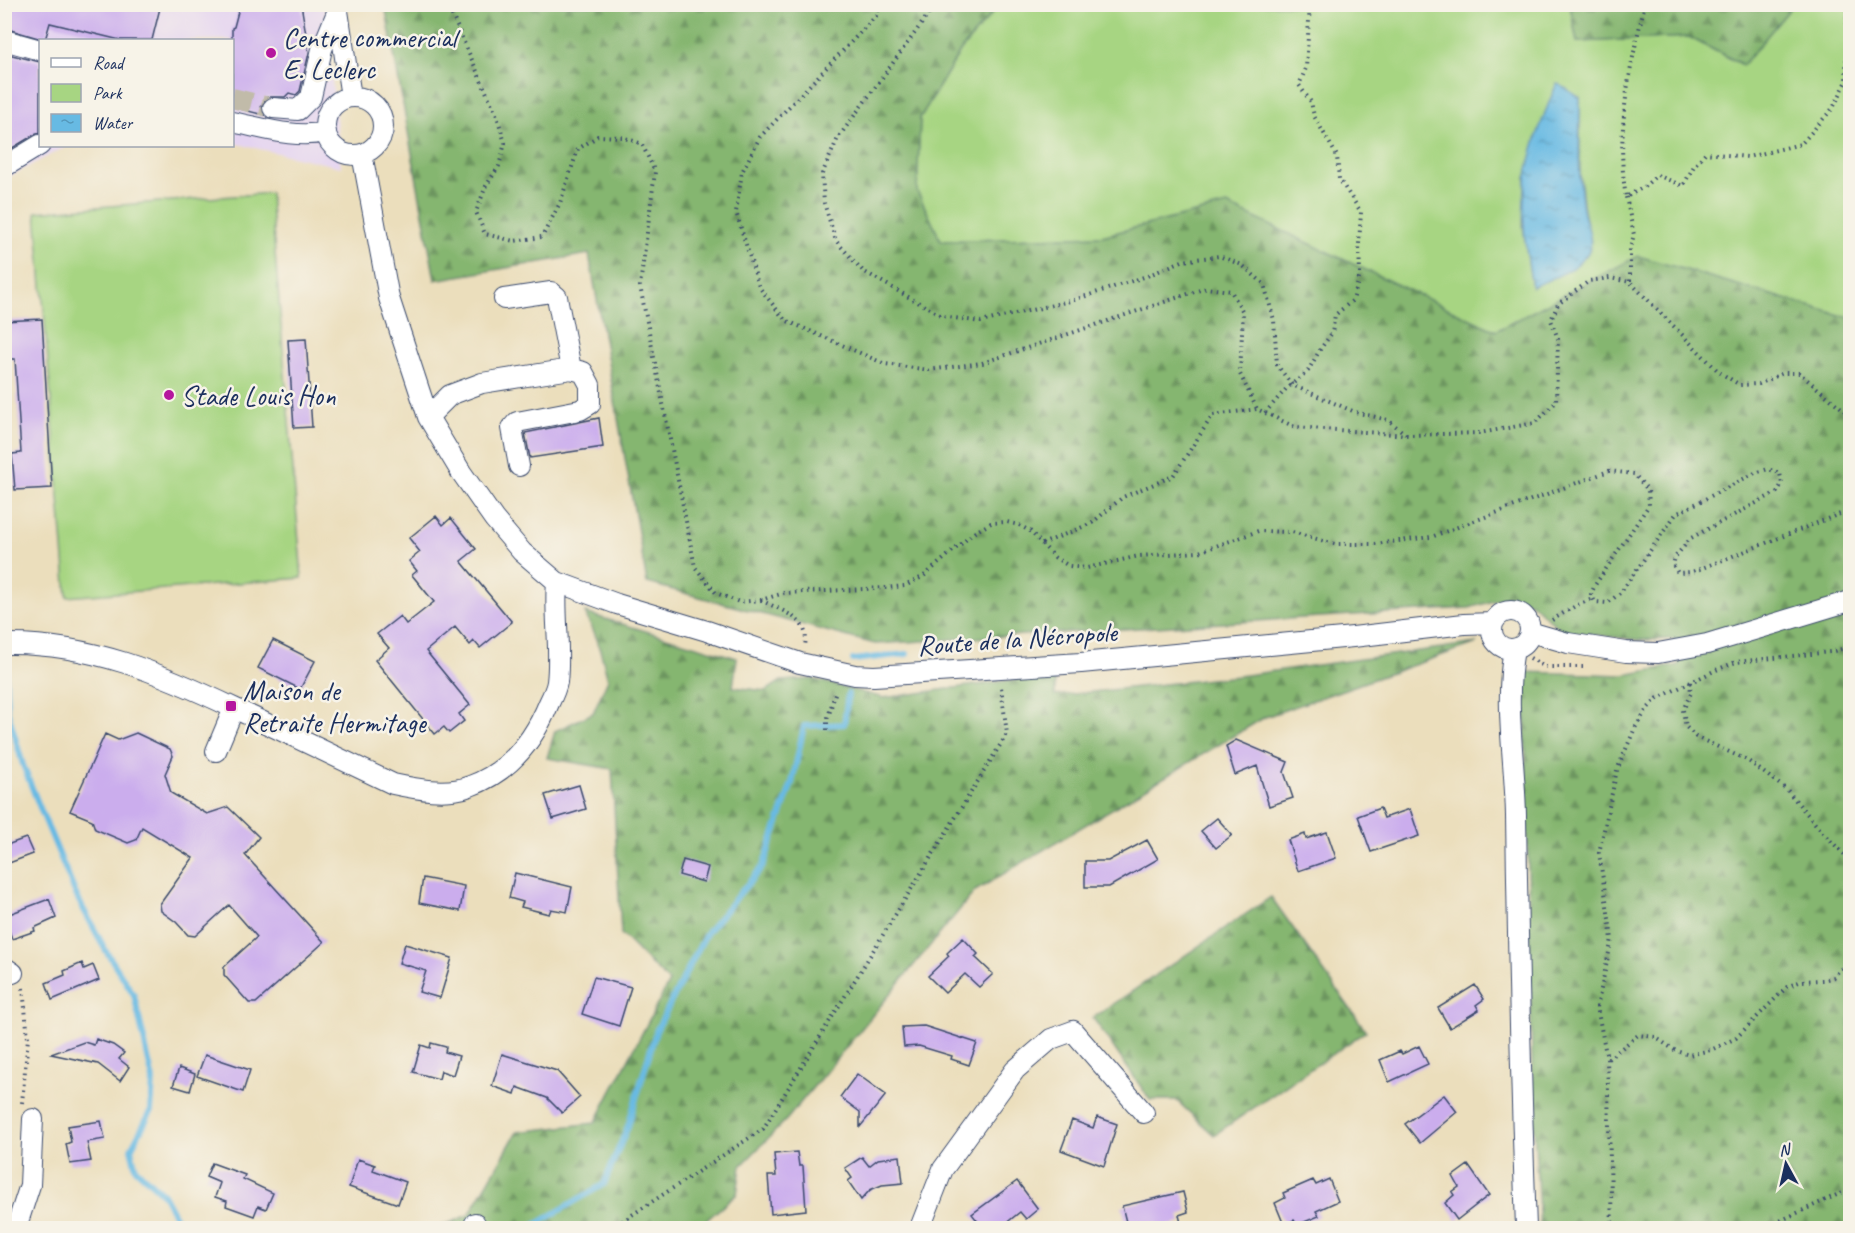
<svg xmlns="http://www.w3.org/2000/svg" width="1855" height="1233" viewBox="0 0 1855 1233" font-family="Caveat,sans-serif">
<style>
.built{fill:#e4d3f1}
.green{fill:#a7d582;stroke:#618270;stroke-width:1.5;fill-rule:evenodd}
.forest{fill:url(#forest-firs);stroke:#507267;stroke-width:1.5}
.water{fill:url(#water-ripples);stroke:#4174a0;stroke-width:1.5}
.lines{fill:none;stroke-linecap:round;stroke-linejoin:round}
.stream{stroke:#67bae3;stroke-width:6}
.building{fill:#cbaded}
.minor-tunnel{stroke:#c1bba9;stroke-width:20;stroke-dasharray:20 10;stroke-linecap:butt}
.minor-casing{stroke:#3a496c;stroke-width:22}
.path{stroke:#3a496c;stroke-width:4;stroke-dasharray:1.5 4.5;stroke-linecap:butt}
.minor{stroke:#fff;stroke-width:20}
.poi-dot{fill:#b5179e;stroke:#f7f3e8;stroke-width:2}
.labels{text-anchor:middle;stroke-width:5;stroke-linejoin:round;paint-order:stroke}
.poi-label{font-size:28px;fill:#1b2f5e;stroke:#f7f3e8;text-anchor:start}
.street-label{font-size:28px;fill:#1b2f5e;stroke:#f7f3e8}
</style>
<defs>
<pattern id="forest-firs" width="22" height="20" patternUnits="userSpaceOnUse" patternTransform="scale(1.5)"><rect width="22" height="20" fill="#85b670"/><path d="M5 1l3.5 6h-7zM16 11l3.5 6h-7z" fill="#6c945f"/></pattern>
<pattern id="water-ripples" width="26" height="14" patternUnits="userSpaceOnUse" patternTransform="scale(1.5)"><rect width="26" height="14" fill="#67bae3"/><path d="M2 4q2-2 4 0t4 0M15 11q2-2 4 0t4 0" fill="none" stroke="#5498bb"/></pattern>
</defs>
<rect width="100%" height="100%" fill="#f7f3e8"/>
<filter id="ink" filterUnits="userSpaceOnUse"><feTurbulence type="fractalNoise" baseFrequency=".0167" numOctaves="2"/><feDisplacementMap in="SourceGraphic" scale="12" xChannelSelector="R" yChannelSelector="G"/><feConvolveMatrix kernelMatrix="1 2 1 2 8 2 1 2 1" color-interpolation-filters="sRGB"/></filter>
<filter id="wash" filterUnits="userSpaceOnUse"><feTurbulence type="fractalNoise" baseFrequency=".008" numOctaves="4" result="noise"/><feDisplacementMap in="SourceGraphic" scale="24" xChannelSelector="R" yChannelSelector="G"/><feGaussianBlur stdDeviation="1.35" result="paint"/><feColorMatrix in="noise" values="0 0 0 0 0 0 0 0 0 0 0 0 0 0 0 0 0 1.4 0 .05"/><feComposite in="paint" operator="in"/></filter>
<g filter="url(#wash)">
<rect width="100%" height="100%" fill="#ebdebc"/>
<path class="built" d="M5,5H324L341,167L233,143L232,40H40V146H67L5,179Z"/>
<path class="green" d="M999,5H1570L1577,42L1689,37L1742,65L1793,5H1850V318L1638,256L1496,331L1227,205L1102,236L941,241L917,191L920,118L961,50ZM1580,98V174L1584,211L1591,242L1587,254L1532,287L1523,225L1526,177Z
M270,193L302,578L67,597L36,212Z"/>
<path class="forest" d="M385,5H999L961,50L920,118L917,191L941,241L1102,236L1227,205L1496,331L1638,256L1850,318V1228H1540L1533,1109L1524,672L1624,675L1679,665L1677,639L1639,640L1562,631L1531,603L1507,597L1469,608L875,644L647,583L589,254L435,280Z
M1570,5V4L1793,5L1743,65L1689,37L1577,42Z
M585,613L737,658L733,687L766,691L781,681L813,679L883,698L1055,674V696L1239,676L1477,643L1265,717L975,891L787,1119L741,1166L737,1194L697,1228H437L469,1215L517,1132L595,1123L669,982L621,934L612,769L547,758L555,731L593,713L608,679L597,639Z
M1271,897L1366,1031L1214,1135L1176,1100H1150L1093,1018Z"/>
<path class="water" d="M1557,83L1580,98C1580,136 1577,176 1584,214C1587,226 1595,242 1587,254C1574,272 1550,279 1532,287C1529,267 1525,247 1524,227C1520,177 1538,128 1557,83Z"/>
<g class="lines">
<path class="stream" d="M853,660L907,654
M5,664L7,709L23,765L42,813L77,897L106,951L134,995L153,1080L151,1111L131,1149L136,1169L163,1194L181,1228
M530,1228L604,1184L628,1126L656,1031L707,932L763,866L792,783L804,726L844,724L848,694"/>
</g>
<g id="blocks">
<path class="building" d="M4,4H161L152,40H120L50,23L45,40L4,28Z
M240,4H301L309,53L300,91L296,95L289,93L285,97H267L261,106L264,115L232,107V28L234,27Z
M4,53L40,62V133L34,135L4,153Z
M42,319L52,488L15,490L12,454L21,453L15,359H6L4,321Z
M306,339L312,427L294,428L288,340Z
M599,418L603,447L530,458L525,433Z
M436,516L443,525L451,518L476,549L461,561L512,622L480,648L474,641L470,645L455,627L426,651L470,705L459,714L464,721L449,733L444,727L435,734L375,660L389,648L377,634L400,616L406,624L434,602L412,575L417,571L409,561L420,552L409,538Z
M273,640L315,661L300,689L258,668Z
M136,733L170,749L173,756L165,774L171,793L207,814L228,807L259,837L245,855L324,942L256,1003H249L224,975V967L257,937L229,905L195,936L188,935L176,922L161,911L160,904L193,858L142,827L136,840L128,843L95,829L92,820L70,811L105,734L118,740Z
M1236,740L1288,762L1284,772L1293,798L1269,806L1257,766L1235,775L1226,746Z
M579,785L586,809L553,819L545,795Z
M1380,808L1384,818L1410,809L1419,836L1371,852L1358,816Z
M1217,818L1232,835L1216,848L1201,831Z
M1327,832L1336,858L1298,871L1288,840L1305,834L1306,839Z
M26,838L33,854L4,865V846Z
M1147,840L1158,859L1109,887H1085V861H1108Z
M683,860L708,867L704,882L679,875Z
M515,873L572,887L567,912L551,909L549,914L521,907L523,902L509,898Z
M423,878L464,886L460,911L419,903Z
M49,899L56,918L34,928L35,931L12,939L4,916Z
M963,938L978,954L975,957L993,974L979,987L965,974L945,993L928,976L949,956L947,953Z
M405,944L452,958L440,998L419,992L426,971L399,963Z
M82,963L84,969L93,965L99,980L52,1000L46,983L65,975L64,971Z
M594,977L631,987L619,1026L582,1014Z
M1475,985L1484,999L1476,1005L1479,1010L1450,1028L1438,1008Z
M924,1026L977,1043L969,1065L951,1059L952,1056L919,1046L904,1047L902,1027Z
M96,1039L113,1045L124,1053L119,1059L129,1067L120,1081L98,1064L51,1054L84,1042L94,1045Z
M431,1043L446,1047L445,1052L459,1056L453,1075L441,1071L439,1079L413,1072L421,1045L430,1048Z
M1419,1046L1428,1064L1389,1082L1380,1060L1400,1051L1402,1054Z
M502,1054L557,1071L580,1097L562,1113L547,1098L517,1087L515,1094L492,1086Z
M205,1055L250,1070L243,1092L197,1076Z
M179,1068L195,1074L190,1091L173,1086Z
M857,1074L886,1095L860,1127V1112L840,1097Z
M1444,1095L1457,1112L1420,1143L1405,1124Z
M1097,1117L1117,1124L1104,1166L1061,1150L1072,1120L1093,1128Z
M101,1121L105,1139L87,1142L91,1161L70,1164L66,1144L71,1142L68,1126Z
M797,1152L799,1166H803L806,1210L771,1214L768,1176H776L774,1154Z
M900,1156L903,1183L882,1185L870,1190L861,1200L848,1181L852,1178L845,1168L862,1157L869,1166L878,1159Z
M358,1159L375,1165L373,1170L406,1182L398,1204L349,1187Z
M212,1163L245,1175L243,1179L273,1193L266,1209L258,1206L254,1216L226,1206L227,1201L215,1197L220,1183L206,1177Z
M1468,1165L1489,1195L1457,1220L1445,1203L1454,1195L1452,1192L1459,1187L1453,1176Z
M1329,1179L1338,1201L1316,1211L1319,1216L1297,1225L1294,1220L1284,1225L1275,1203L1285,1198L1283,1193L1313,1180L1316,1185Z
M1017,1181L1038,1209L1026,1219L1020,1212L1000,1228H983L972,1214Z
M1183,1192L1188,1212L1179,1215L1181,1223L1158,1228L1157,1223L1137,1228L1136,1224L1127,1226L1122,1206Z"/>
</g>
</g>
<g filter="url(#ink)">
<use href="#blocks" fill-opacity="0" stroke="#3a496c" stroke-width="1.5"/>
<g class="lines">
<path class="minor-tunnel" d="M232,98L273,108"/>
<defs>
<path id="minor" d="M338,11L351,97
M4,40L40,50
M325 126a29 29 0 1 1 58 0a29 29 0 1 1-58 0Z
M273,108L298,110L311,97L322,49L338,10
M232,122C263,128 295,139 326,132
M362,154L389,298L428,417L461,472L494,519L522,552L557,582L617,604L707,631L800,663L855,675L874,676L1081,663L1353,637L1464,624L1493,623
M4,167L40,145
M504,299L551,292L557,297L571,369
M428,417L450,395L482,383L571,369L583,372L590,385V404L580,410L517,422L512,428L519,466
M1492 630a19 19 0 1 1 38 0a19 19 0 1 1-38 0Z
M1530,632L1568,643L1626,652L1658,653L1707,644L1850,601
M4,644C88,642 163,674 236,709C289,734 341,759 393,784C416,789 447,795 470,786C509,772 534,740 549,703C552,697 556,689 557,682C561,648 554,615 557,582
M1514,649C1504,704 1515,760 1516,816C1518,953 1521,1091 1526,1228
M216,751L234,708
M4,967L13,973
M16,1228L30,1185L33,1119
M473,1228L475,1223
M920,1228L943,1169L1015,1070L1051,1039L1073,1031L1144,1113"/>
</defs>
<use href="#minor" class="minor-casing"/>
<path class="path" d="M447,4L497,116L505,143L499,166L486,186L476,212L485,234L514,241L542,237L560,203L578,149L598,136L622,137L642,144L655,172L640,286L695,567L716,593L739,602L761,600L784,593L885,588L905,586L924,576L975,532L991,523L1007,522L1019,525L1030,531L1054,557L1069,566L1087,568L1139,556L1199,552L1258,531L1292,532L1335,544H1375L1431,537L1609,471L1634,474L1648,490L1649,505L1595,585L1591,594L1595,602L1608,603L1621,592L1676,514L1755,473L1768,469L1780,473L1782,484L1777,492L1691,538L1675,557L1673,565L1678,573L1692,572L1850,510
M881,4L876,16L760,137L742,172L736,212L759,287L785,320L885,364L929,370L982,363L1206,288L1231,291L1243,312L1240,374L1257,409L1295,427L1408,435L1480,433L1535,423L1556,402L1558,339L1551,320L1558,304L1589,281L1610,278L1630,282L1719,372L1740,385L1759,384L1783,373H1799L1850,415
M936,4L838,138L822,174L824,203L836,241L863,271L942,316L981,322L1074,300L1147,276L1182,261L1219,256L1242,265L1264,284L1274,320L1277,365L1292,385L1355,412L1388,420L1407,435
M1645,4C1630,66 1615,133 1626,197L1644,187L1657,175L1683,186L1694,166L1705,153L1748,157L1801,144L1833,108L1846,83L1847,4
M1626,197L1634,235L1630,248V282
M1265,413L1286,389L1308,371L1321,348L1332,333L1335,315L1353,300L1360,275L1359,244L1361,212L1339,179L1337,156L1314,116L1311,102L1299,85L1306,68L1310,4
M1042,544L1092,523L1123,497L1173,476L1213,415L1257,409
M761,600C781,611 811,618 805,645
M1552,620L1577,605L1593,599
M1530,658L1545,667H1583
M1690,682L1691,693L1683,710L1686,727L1696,737L1747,760L1787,790L1823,833L1850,860
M827,730V721L836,690
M1608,1059L1638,1035L1655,1037L1676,1051L1689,1055L1711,1050L1736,1038L1787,987L1801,981L1823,980L1834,977L1850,958
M22,1103L28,1038L23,988
M612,1228L763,1129L1007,734L1001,687
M1612,1228L1607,1059L1597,1007L1612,939L1599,853L1617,770L1635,728L1647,709L1658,698L1716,670L1736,662L1830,652L1850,647
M1764,1228L1850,1189"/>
<use href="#minor" class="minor"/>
</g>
</g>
<g class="poi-dot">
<circle cx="271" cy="53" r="6"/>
<circle cx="169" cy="395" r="6"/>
<rect x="225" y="700" width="12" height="12" rx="3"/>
</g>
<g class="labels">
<g class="poi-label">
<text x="283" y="47">Centre commercial<tspan x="283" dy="32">E. Leclerc</tspan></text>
<text x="181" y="405">Stade Louis Hon</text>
<text x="243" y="700">Maison de<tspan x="243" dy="32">Retraite Hermitage</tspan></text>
</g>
<g class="street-label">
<text transform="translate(1017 638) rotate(-4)" y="10">Route de la Nécropole</text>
</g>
</g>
<rect width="1855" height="1233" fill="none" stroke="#f7f3e8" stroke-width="24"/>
<rect x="39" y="39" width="195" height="108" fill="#f7f3e8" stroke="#9fa5b1" stroke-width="1.5"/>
<rect x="51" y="58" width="30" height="9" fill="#ffffff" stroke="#9fa5b1" stroke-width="1.5"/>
<text x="93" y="69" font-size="18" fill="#1b2f5e">Road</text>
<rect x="51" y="84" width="30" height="18" fill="#a7d582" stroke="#9fa5b1" stroke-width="1.5"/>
<text x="93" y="99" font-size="18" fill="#1b2f5e">Park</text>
<rect x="51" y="114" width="30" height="18" fill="url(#water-ripples)" stroke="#9fa5b1" stroke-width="1.5"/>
<text x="93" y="129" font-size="18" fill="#1b2f5e">Water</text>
<g transform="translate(1786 1164) rotate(352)" stroke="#f7f3e8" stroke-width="4.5" paint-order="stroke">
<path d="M0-4.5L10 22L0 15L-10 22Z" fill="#1b2f5e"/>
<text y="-9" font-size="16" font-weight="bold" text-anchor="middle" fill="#1b2f5e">N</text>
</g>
</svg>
